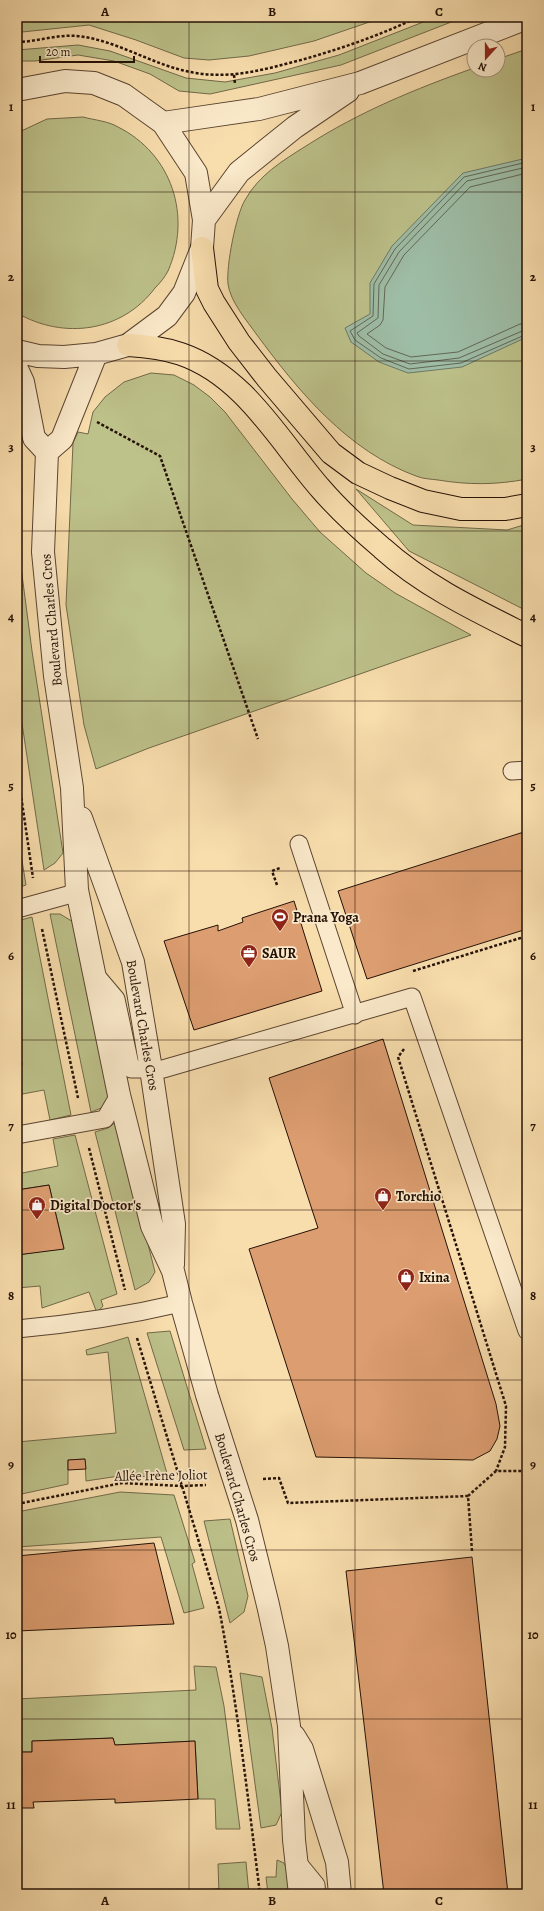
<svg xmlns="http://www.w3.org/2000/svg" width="544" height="1911" viewBox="0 0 544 1911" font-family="Alegreya,serif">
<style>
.green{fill:#bdc18a;stroke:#716948}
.water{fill:#9ebda6;stroke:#6e7866}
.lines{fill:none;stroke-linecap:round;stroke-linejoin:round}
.shore{stroke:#626756;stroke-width:1}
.building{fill:#dc9d70;stroke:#251106}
.service-casing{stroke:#5a4430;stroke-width:19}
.tertiary-casing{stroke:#5a4430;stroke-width:24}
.trunk-casing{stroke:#251106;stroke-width:24}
.path{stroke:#251106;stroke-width:2.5;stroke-dasharray:3 2;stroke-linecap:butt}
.service{stroke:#fae9ca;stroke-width:17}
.tertiary{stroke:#fae9ca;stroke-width:22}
.trunk{stroke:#f8ddad;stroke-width:22}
.grid{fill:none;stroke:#251106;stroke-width:1;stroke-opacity:0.55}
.labels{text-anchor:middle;stroke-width:3.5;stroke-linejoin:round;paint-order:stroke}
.street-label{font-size:14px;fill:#251106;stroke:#fae9ca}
.poi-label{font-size:14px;font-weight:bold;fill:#251106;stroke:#fae9ca;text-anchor:start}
.neatline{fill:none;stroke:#251106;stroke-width:1.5}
.grid-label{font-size:13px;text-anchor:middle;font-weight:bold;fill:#251106}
</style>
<rect width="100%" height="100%" fill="#f8ddad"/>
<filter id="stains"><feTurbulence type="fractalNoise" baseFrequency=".005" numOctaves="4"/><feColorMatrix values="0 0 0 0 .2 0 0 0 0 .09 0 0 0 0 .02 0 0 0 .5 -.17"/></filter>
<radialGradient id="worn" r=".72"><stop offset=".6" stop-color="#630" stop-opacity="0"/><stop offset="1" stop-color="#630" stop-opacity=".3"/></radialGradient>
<path class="green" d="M17,17H384L314,41L249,56L209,60L184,58L136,40L89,25L22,32L17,31Z
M436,17H464L341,65L210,94L179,91L150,74L114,61L78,55L35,61H17V50L78,45L110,51L186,78L225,82L275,73L339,55Z
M527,49V479C497,485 468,485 438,480C431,479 423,479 416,476C348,451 299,392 257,335C247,321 230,301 228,284C226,266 236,215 245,200C259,175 282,161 306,146C359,112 415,89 474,68V70H498V59Z
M83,117C94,120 108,121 118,127C172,154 192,216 168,271C165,277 160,283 155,288C122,332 64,340 17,313V133L47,119Z
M151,373L174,375L194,385L210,397L225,412L292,499L320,532L366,573L395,593L471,635L149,748L96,769L84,725L66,605L73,443L78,432L88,434L93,412L105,397L124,382Z
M17,417L21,567L32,651L63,853L55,863L44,870L17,690Z
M356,489L413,525L507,530L527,524V611L409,551Z
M17,830L26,885L17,888Z
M50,914H60L75,923L110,1092L104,1107L91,1112Z
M32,917L71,1115L50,1120L44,1090L17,1095V1066L22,1064L17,1036V921Z
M117,1121L155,1272L149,1282L135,1290L95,1132L108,1128Z
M75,1135L117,1294L101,1300L103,1306L97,1313L89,1292L42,1308L40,1286L17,1288V1255L64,1248L49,1185L17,1190V1174L58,1166L53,1139Z
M170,1331L206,1449L184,1450L147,1333Z
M128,1337L168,1477L119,1476L86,1481L85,1459L68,1460V1484L17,1495V1442L116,1433L108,1352L87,1355L86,1350Z
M120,1492L174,1495L195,1562L192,1564L204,1608L184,1613L161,1537L17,1547V1512Z
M230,1519L248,1596L244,1612L230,1623L204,1521Z
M194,1666L216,1667L224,1706L240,1829H216L215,1799H198L195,1741L115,1745L113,1738L32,1741V1752H17V1699L196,1690Z
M240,1673L262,1677L272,1728L282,1812L276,1825L261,1828Z
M277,1860L284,1863L289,1874L292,1894H268L266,1877H276Z
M246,1862L249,1894H219L218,1864Z"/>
<path class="water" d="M527,158V337L462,367L408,373L379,362L351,342L345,328L370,314V283L392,246L463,173Z"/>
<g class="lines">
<path class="shore" d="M527,162L464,177L395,249L374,284L373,316L350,331L355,340L381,358L409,369L461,363L527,334
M527,167L467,181L399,252L379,285L378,318L357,333L359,336L383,354L410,364L459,358L527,329
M527,173L470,187L404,255L385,287L383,320L380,325L367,334L386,348L411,357L458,352L520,324L527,323"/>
</g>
<path class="building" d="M527,831V929L367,979L338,891Z
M294,901L322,991L194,1030L164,941L218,925V931L243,922L242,918Z
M17,1036L22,1065L17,1066Z
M383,1039L496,1404L500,1426L497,1439L490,1451L473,1460L316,1457L249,1249L318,1228L269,1078Z
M49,1185L64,1249L17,1255V1190Z
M85,1459L86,1469L68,1470V1460Z
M154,1543L174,1624L17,1631V1556Z
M472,1557L508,1894H384L346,1571Z
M113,1738L115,1745L195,1741L198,1799L115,1803V1799L33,1802L34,1808H17V1752H32V1741Z
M219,1889V1894L132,1893Z"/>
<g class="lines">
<defs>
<path id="service" d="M512,771L527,770
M299,844L355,1015
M17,909L68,895L77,890
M94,973L116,999L131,1069H163L412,997L527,1331
M17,1135L105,1119L119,1095
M17,1329C73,1324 126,1316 181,1303
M298,1863L316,1885L317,1894"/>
<path id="tertiary" d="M17,90L65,81L94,83L124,95L163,123L196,173L204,220L202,248L184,293L167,316L128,345L96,354L64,357L38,356L17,351
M163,123L259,109L360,83L527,18
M204,220L239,172L295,127L348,91
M17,369L23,382L34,438L47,452L43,552L55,676L72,788L77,890L119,1095L152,1226L173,1271L181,1303L207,1395L247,1520L268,1605L277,1646L289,1726L294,1840L300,1894
M47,452L62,439L96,354
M81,818L133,962L151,1069L174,1224L173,1265
M294,1736L302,1749L337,1862L340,1894"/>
<path id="trunk" d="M202,248L207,289L214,303L239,342L267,378L331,453L358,473L390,488L423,501L461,509H505L527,505
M128,345C146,346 164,348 181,354C245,376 279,441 321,489C339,510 361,530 382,548C424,586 477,611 527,636"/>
</defs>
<use href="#service" class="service-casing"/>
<use href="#tertiary" class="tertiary-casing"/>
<use href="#trunk" class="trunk-casing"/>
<path class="path" d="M17,42C37,42 57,34 77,36C118,40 155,67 196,73C233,79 266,69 301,60C340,49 381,35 418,17
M234,75L235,84
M97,422L160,456L258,739
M17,768L33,878
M277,885L272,871L280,868
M42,929L78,1098
M413,971L527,936
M404,1049L398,1057L506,1406L505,1447L496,1471
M89,1148L125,1290
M137,1338L219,1608C237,1702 248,1798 260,1894
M263,1479L279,1478L288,1503L468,1496
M17,1504L122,1483L182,1486L206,1485
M472,1551L468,1496L496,1471H527"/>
<use href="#service" class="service"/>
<use href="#tertiary" class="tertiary"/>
<use href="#trunk" class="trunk"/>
</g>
<path class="grid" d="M189,17V1894M355,17V1894M17,192H527M17,361H527M17,531H527M17,701H527M17,871H527M17,1040H527M17,1210H527M17,1380H527M17,1550H527M17,1719H527"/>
<defs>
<symbol id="stadium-pin" viewBox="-11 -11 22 30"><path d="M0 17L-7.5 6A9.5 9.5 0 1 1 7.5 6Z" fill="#8f2418" stroke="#fae9ca"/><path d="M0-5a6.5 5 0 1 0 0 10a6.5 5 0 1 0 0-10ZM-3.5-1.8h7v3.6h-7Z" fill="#fff"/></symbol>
<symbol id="office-pin" viewBox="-11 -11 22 30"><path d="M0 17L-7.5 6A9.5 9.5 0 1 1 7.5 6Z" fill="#8f2418" stroke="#fae9ca"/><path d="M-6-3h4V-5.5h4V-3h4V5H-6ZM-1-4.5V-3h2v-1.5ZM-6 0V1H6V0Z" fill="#fff"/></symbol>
<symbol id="shop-pin" viewBox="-11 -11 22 30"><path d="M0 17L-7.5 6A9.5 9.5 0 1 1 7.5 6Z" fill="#8f2418" stroke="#fae9ca"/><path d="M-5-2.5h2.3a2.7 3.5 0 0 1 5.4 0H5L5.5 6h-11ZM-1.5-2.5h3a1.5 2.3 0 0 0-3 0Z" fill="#fff"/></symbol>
</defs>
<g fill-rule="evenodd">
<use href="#stadium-pin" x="270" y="907" width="20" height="27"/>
<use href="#office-pin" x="239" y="943" width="20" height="27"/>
<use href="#shop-pin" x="373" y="1186" width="20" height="27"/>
<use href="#shop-pin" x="27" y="1195" width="20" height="27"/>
<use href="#shop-pin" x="396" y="1267" width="20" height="27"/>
</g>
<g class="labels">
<g class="street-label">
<text transform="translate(51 620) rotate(-95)" y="5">Boulevard Charles Cros</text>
<text transform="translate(143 1025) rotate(80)" y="5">Boulevard Charles Cros</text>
<text transform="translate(161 1475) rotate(-1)" y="5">Allée Irène Joliot</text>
<text transform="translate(238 1497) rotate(74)" y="5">Boulevard Charles Cros</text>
</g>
<g class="poi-label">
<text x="293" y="922">Prana Yoga</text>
<text x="262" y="958">SAUR</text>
<text x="396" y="1201">Torchio</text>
<text x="50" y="1210">Digital Doctor's</text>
<text x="419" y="1282">Ixina</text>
</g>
</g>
<rect width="544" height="1911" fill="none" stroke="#f8ddad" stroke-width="44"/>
<g transform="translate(486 58) rotate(201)"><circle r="19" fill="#fae9ca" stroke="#a5937c"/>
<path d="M0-3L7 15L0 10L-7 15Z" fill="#8f2418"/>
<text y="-6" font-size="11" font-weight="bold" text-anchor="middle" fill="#251106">N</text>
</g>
<path d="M40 56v6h94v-6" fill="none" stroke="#251106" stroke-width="2"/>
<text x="46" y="56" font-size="12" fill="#251106" stroke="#fae9ca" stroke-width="3" paint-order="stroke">20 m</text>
<rect x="22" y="22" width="500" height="1867" class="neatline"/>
<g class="grid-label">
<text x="105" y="16">A</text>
<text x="272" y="16">B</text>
<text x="439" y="16">C</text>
<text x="11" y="111">1</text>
<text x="533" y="111">1</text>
<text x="11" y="281">2</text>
<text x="533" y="281">2</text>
<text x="11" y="451">3</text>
<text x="533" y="451">3</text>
<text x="11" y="621">4</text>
<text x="533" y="621">4</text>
<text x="11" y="790">5</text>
<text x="533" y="790">5</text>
<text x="11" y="960">6</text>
<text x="533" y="960">6</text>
<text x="11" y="1130">7</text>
<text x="533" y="1130">7</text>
<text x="11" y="1300">8</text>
<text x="533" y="1300">8</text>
<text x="11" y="1469">9</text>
<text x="533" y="1469">9</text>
<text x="11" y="1639">10</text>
<text x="533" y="1639">10</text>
<text x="11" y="1809">11</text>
<text x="533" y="1809">11</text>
<text x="105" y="1905">A</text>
<text x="272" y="1905">B</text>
<text x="439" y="1905">C</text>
</g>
<rect width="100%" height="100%" filter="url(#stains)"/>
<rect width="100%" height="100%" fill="url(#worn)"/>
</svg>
